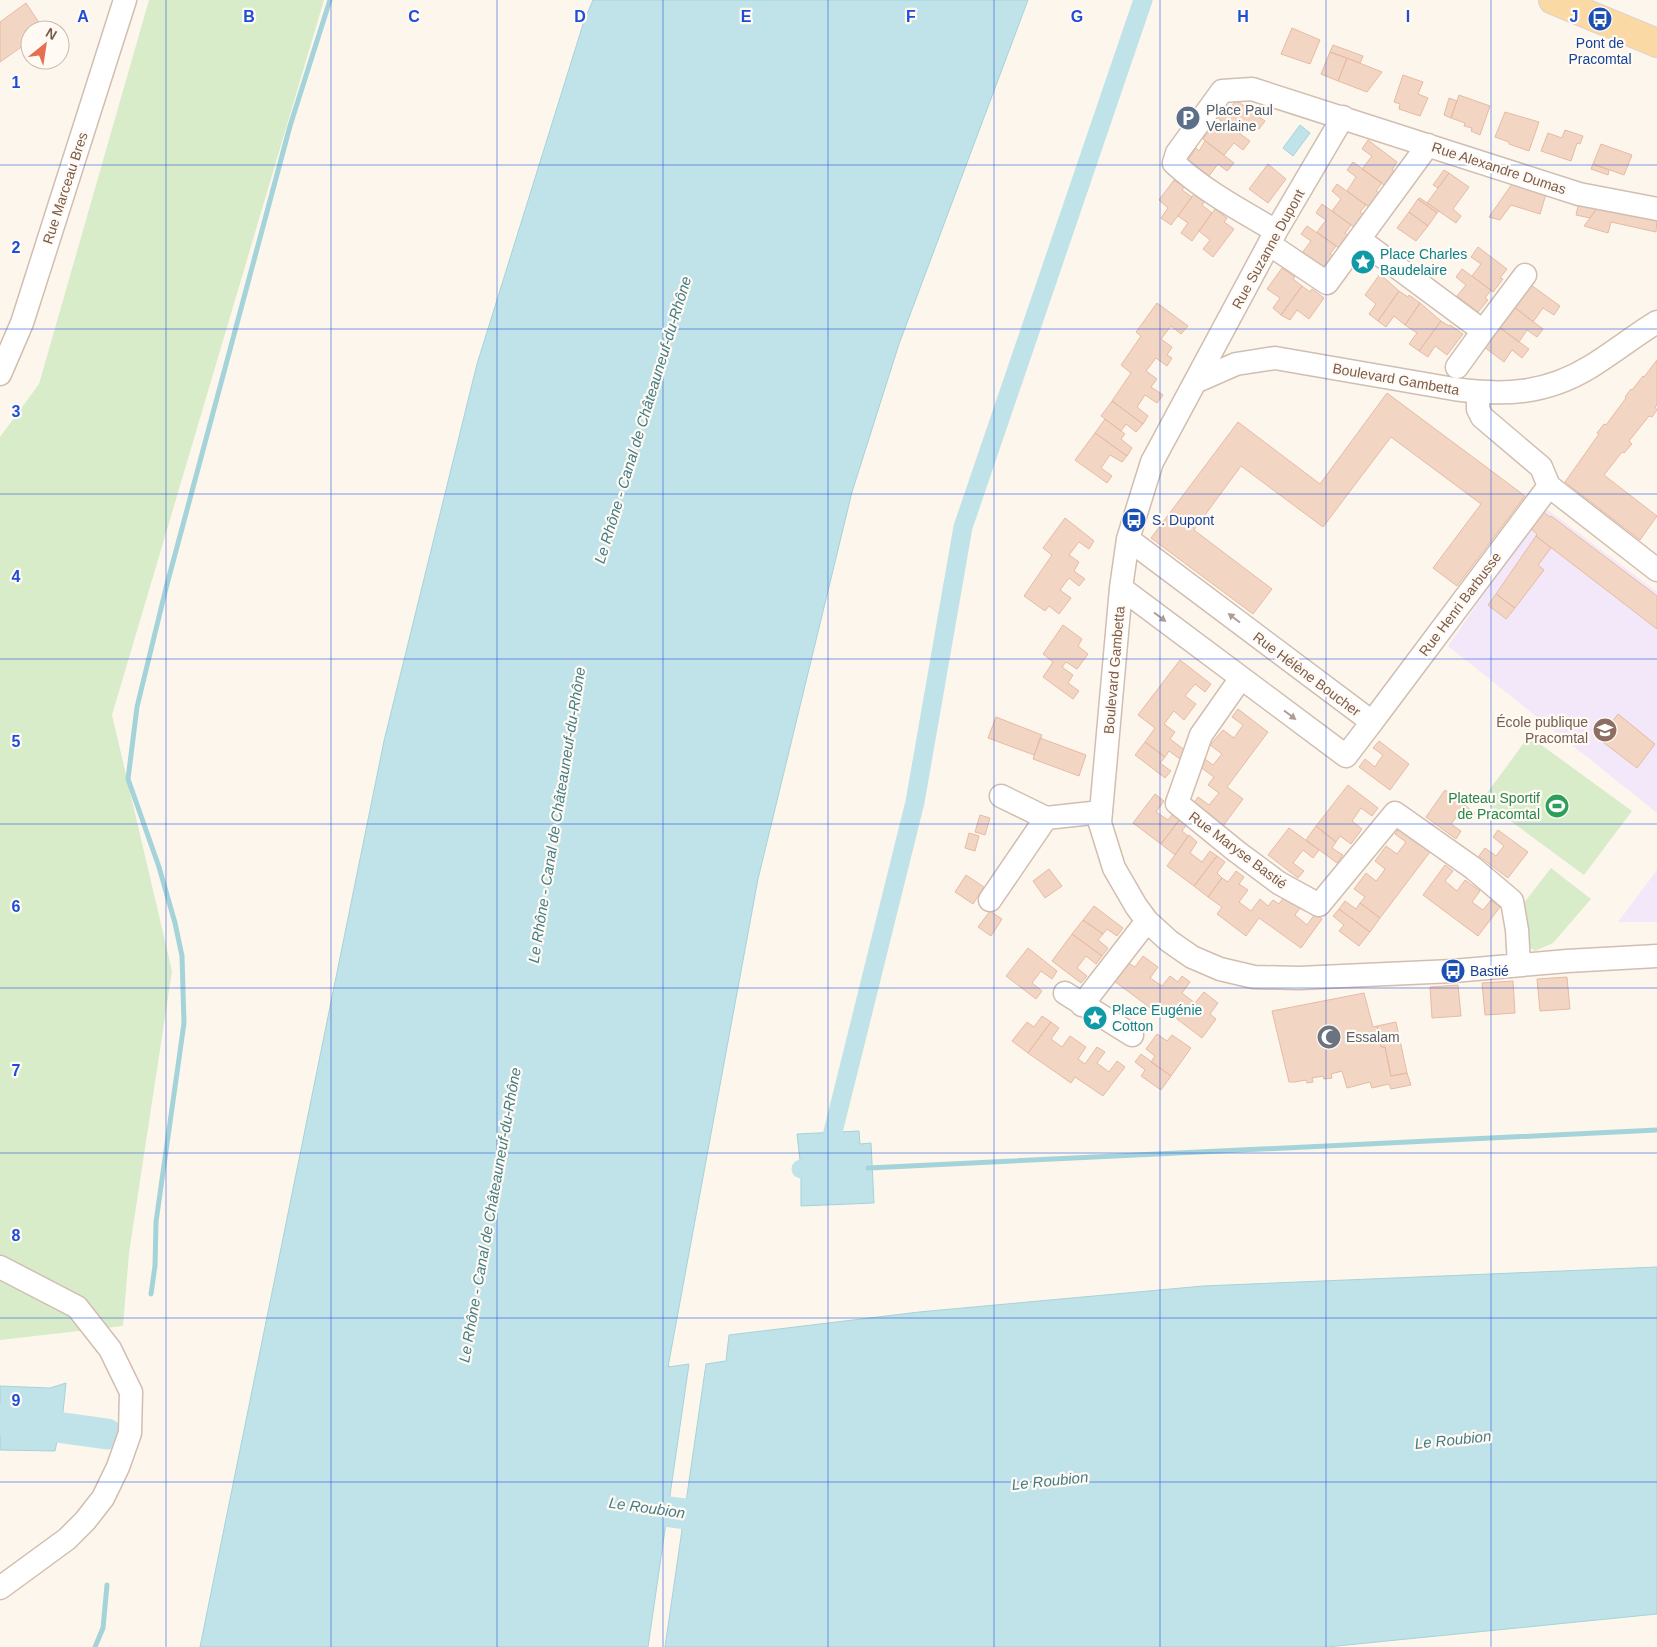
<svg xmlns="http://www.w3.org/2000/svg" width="1657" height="1647" viewBox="0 0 1657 1647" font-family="Arial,sans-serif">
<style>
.education{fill:#f3e8fa}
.green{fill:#d8ecc9}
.water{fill:#bfe3e8;stroke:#a5d3da}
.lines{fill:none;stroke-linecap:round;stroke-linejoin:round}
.stream{stroke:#a5d3da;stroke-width:5}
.canal{stroke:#bfe3e8;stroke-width:19}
.river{stroke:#bfe3e8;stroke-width:31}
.building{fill:#f3d5c3;stroke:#e6bba3}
.minor-casing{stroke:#d1beb0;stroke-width:25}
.major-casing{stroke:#dad1cd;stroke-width:30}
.minor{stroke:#fff;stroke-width:22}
.major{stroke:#fbd9a5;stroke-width:28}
.oneway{fill:#af9d94}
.grid{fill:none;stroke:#1d4ed8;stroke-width:1;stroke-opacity:0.55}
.labels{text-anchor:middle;stroke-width:4.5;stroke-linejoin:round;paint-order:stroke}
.transit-label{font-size:14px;fill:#164399;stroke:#fffaf3;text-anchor:start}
.service-label{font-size:14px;fill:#4e5e75;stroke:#fffaf3;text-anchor:start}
.street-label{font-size:14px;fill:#7a5c4d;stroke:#fffaf3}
.culture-label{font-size:14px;fill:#0d838f;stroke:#fffaf3;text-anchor:start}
.education-label{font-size:14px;fill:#785e54;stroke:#fffaf3;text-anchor:end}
.leisure-label{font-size:14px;fill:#27864d;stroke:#fffaf3;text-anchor:end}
.worship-label{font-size:14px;fill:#5b616d;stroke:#fffaf3;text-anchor:start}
.water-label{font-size:15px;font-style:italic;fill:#437c86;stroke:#fffaf3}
.grid-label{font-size:16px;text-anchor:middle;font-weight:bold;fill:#1d4ed8;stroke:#fffaf3;stroke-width:4.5;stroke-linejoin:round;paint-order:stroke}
</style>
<rect width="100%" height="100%" fill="#fdf6ec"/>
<path class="education" d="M1544,507L1657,592V813L1448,646Z
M1657,870V922H1618Z"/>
<path class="green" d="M149,0H324L112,715L172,971L129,1253L123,1326L0,1340V437L39,384Z
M1529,736L1632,811L1584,875L1482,800Z
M1551,868L1591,899L1553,943L1535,951L1526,945L1523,904Z"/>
<path class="water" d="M593,0H1028L899,344L852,492L758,879L668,1367L689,1364L648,1647H200L384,741L477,364L584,21Z
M1300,125L1310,133L1293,156L1283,148Z
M859,1131L860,1144L871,1143L874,1203L801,1206V1169L797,1134Z
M1657,1267V1614L1327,1647H665L706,1364L726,1361L729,1335L919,1312L1203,1286Z
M66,1383L63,1412L55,1451L0,1450V1386L50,1388Z"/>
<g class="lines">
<path class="stream" d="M868,1168L1657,1130
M151,1294L155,1266L156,1222L184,1023L182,956L175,923L159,867L128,779L137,707L166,588L290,126L330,0
M95,1647L103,1628L107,1585"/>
<path class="canal" d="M801,1169L832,1172L833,1132L915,802L963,527L1143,0"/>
<path class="river" d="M0,1419L107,1434
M626,1506L701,1516L725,1513"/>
</g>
<path class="building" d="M26,3L44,30H30V41L0,62V22Z
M1292,28L1320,40L1310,64L1281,54Z
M1333,45L1363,56L1360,63L1330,52Z
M1330,52L1347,58L1338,81L1321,74Z
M1347,58L1382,72L1367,92L1338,81Z
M1403,75L1423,82L1418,94L1428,98L1420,116L1399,109L1400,104L1394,102Z
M1459,95L1490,106L1480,135L1471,131L1472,128L1464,126L1465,123L1451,118Z
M1449,98L1457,101L1451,118L1444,115Z
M1236,100L1265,121L1259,129L1249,123L1240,134L1218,118L1227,107L1230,109Z
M1505,112L1539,122L1529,151L1509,144V142L1495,137Z
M1221,120L1250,141L1243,150L1234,143L1224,155L1203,139L1212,127L1214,129Z
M1565,130L1583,136L1580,144L1577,143L1571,161L1541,151L1548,133L1562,138Z
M1368,140L1397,162L1392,170L1394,171L1384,185L1362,169L1372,156L1362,149Z
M1205,141L1234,163L1227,171L1218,164L1209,176L1188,160L1196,148L1199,151Z
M1601,144L1632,155L1624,175L1593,164Z
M1353,162L1382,183L1376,191L1379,193L1369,207L1347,191L1356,177L1347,170Z
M1268,164L1286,179L1268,203L1249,189Z
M1593,164L1609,170L1608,175L1591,169Z
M1444,170L1449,173L1438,188L1433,185Z
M1449,173L1469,187L1453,209L1461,216L1456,223L1427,203Z
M1174,180L1184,187L1182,190L1192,197L1171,225L1161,218L1168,208L1159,200Z
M1337,184L1366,205L1360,212L1363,214L1354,227L1332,211L1341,199L1332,191Z
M1512,184L1546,194L1540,214L1511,205L1500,220L1489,217Z
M1194,194L1204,202L1202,205L1212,213L1192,241L1181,233L1188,223L1178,216Z
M1420,198L1439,211L1437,213L1418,199Z
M1418,199L1437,213L1428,226L1409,212Z
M1579,202L1598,207L1590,218L1576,215Z
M1322,204L1351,225L1345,233L1348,236L1339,248L1317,232L1326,220L1316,213Z
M1598,207L1657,219L1656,232L1611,222L1608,233L1584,226Z
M1215,209L1227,218L1224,222L1234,229L1213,257L1203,249L1210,240L1199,231Z
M1409,212L1428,226L1416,241L1397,228Z
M1307,226L1336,246L1330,254L1333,256L1323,269L1302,253L1311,241L1301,234Z
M1478,247L1507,269L1500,278L1503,279L1493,292L1472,276L1481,264L1471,257Z
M1282,268L1295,277L1293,279L1302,286L1281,315L1273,308L1280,298L1267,289Z
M1462,269L1491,290L1485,298L1488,300L1478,312L1457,296L1466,285L1456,277Z
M1380,274L1399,291L1378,321L1369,314L1376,304L1365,295Z
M1531,285L1560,306L1554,315L1543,308L1533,322L1512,305L1522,293L1525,294Z
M1302,286L1310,292L1312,289L1324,298L1309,319L1297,310L1290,320L1281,315Z
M1399,291L1408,297L1409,295L1420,303L1405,325L1394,316L1386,327L1378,321Z
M1157,303L1188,326L1181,334L1171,326L1161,339L1172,347L1167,355L1172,358L1167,366L1156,358L1146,371L1157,379L1151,387L1163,395L1157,403L1145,395L1137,407L1148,416L1143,424L1112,401L1131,373L1121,365L1141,336L1136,332Z
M1420,303L1441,321L1419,351L1409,344L1417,333L1405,325Z
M1514,307L1543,329L1537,337L1527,330L1519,342L1497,325Z
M1441,321L1449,326L1450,325L1463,334L1447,355L1435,346L1428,357L1419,351Z
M1500,328L1529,349L1522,358L1512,350L1504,362L1483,346L1491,334L1494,336Z
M1657,360V405L1655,407L1657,410L1652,417L1649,416L1629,441L1632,444L1624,453L1622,452L1604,475L1657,516L1640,540L1565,482L1599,434L1597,433L1604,424L1606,425L1626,398L1625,397L1631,389L1632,390L1643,376L1644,377Z
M1387,393L1525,496L1457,586L1433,568L1481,504L1391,437L1323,527L1241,466L1194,530L1272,589L1253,614L1151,538L1238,422L1320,484Z
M1112,401L1143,424L1136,432L1126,424L1121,431L1101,416Z
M1105,419L1125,434L1121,439L1132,448L1127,456L1095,433Z
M1095,433L1127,456L1122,462L1110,455L1101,468L1112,476L1107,483L1075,460Z
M1542,511L1550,517L1551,516L1657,596V629L1536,536L1537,534L1530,528Z
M1065,518L1094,541L1089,549L1079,542L1069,555L1079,562L1074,571L1085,579L1079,586L1069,578L1060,590L1071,598L1059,614L1049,606L1045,611L1024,596L1052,555L1043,548Z
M1536,536L1551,548L1538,565L1544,570L1515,608L1496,594Z
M1496,594L1515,608L1506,619L1488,605Z
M1063,625L1082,639L1078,646L1088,654L1077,669L1066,662L1062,667L1073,675L1068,683L1079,691L1073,699L1043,677L1053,662L1043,654Z
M1180,660L1211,684L1205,692L1195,684L1185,696L1196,704L1184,720L1174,711L1164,724L1175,732L1170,739L1186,751L1180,759L1169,751L1165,757L1145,742L1155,728L1138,715Z
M1238,709L1268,732L1227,787L1243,799L1223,826L1193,804L1198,797L1209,805L1219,793L1208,785L1214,777L1196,764L1202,757L1213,765L1222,754L1210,745L1223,730L1234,738L1243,725L1232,717Z
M1618,714L1655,744L1637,768L1599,739Z
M996,717L1042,735L1034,755L988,738Z
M1040,738L1086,755L1079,776L1033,759Z
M1379,741L1409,764L1390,790L1359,767L1365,759L1375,767L1378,762L1383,755L1373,748Z
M1145,742L1165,757L1160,763L1171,771L1165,778L1135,755Z
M1348,785L1378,808L1372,816L1361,808L1352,821L1362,829L1351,844L1340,836L1336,842L1316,826Z
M1445,790L1475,813L1470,820L1460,812L1451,824L1461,831L1456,839L1426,817Z
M1155,794L1164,801L1156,812L1168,820L1176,810L1183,815L1161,844L1133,823Z
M980,815L990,818L985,835L975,832Z
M1183,815L1190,820L1182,831L1188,836L1175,855L1161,844Z
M1316,826L1336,842L1332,848L1343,855L1337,863L1306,840Z
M1401,826L1433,848L1380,918L1360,903L1365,897L1354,889L1366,873L1376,881L1381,875L1385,869L1375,861L1386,846L1397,854L1406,842L1395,834Z
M1289,828L1319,850L1313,858L1303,850L1293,863L1304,871L1298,878L1268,855Z
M1498,830L1528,852L1508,878L1479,856L1485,848L1496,856L1499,852L1504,846L1493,837Z
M969,833L979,836L975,851L965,848Z
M1189,835L1197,842L1190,853L1202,862L1210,851L1217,856L1194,886L1167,866Z
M1217,856L1225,862L1217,873L1222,878L1208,897L1194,886Z
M1445,865L1453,871L1445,881L1457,891L1465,880L1480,891L1472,902L1483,910L1491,900L1500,907L1478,936L1423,895Z
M1049,869L1062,886L1045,898L1033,881Z
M1236,871L1244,877L1239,884L1248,890L1239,902L1251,911L1260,899L1268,906L1273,900L1279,904L1287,893L1302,905L1295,915L1307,925L1315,914L1322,919L1301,948L1259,918L1246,936L1217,914L1222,907L1208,897L1222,878L1228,882Z
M966,875L984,887L973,904L955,892Z
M1345,901L1356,909L1360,903L1380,918L1370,932L1339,909Z
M1094,906L1123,928L1117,936L1107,929L1103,934L1083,920Z
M1339,909L1370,932L1359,946L1339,931L1344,925L1333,916Z
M990,911L1002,919L991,936L978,927Z
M1083,920L1103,934L1098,940L1108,948L1102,956L1072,934Z
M1072,934L1102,956L1096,964L1086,956L1077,968L1087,976L1081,983L1052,961Z
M1028,948L1057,971L1052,979L1041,971L1032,983L1042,991L1036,999L1006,976Z
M1143,956L1158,967L1150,978L1162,986L1170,976L1178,982L1182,976L1190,982L1182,993L1195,1003L1204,992L1218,1003L1210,1014L1216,1019L1202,1038L1160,1006L1156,1012L1114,981L1128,963L1135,967Z
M1567,977L1570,1009L1540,1011L1537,979Z
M1513,981L1515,1013L1485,1015L1482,983Z
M1458,985L1461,1016L1432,1018L1430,987Z
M1364,993L1373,1027L1377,1026L1381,1047H1385L1391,1076L1407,1073L1411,1085L1391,1089L1389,1084L1372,1088L1370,1082L1347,1088L1342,1071L1331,1074L1332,1078L1324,1079L1323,1076L1312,1078L1313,1082L1307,1083L1306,1080L1295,1082H1289L1272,1011Z
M1042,1016L1051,1022L1028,1053L1012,1041L1027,1022L1034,1027Z
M1051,1022L1059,1028L1051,1039L1062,1047L1070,1036L1086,1047L1078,1059L1085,1064L1097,1047L1105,1052L1097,1063L1109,1072L1117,1061L1125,1067L1103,1096L1075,1077L1071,1083L1028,1053Z
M1396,1022L1407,1073L1391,1076L1385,1047H1381L1377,1026Z
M1157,1034L1167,1041L1172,1035L1191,1048L1171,1076L1151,1062L1155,1056L1146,1049Z
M1141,1054L1171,1076L1161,1090L1141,1076L1145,1070L1135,1062Z"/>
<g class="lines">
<defs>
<path id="minor" d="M1276,231C1240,210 1204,191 1174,163L1177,153L1222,91L1252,89L1579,194L1657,209
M1359,239L1483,331L1525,275
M1269,244L1327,283L1428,145
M1657,322C1634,336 1613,353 1590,367C1546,394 1504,396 1454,389L1275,358L1236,364L1195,382L1152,462L1128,539L1121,588L1100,823L1114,868L1136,906L1147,921L1169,941L1192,957L1220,969L1254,977L1299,978L1453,971L1567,961L1657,956
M1457,367L1483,331
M0,374L22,323L125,0
M1195,382L1276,231L1343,117
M1478,392V409L1482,417L1541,467L1549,486L1657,570
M1121,588L1346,756L1372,722L1128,539
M1241,678L1201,735L1177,803L1236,851L1279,883L1319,905L1395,813L1473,868L1512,901L1517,930L1519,965
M1372,722L1549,486
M1001,796L1046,818L1101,812
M990,900L1046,818
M1065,993L1132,1035
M1082,1005L1147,921
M0,1267L77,1307L110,1349L131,1392L130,1433L118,1467L103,1498L85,1521L67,1539L0,1588"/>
<path id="major" d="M1553,0L1657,43"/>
</defs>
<use href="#minor" class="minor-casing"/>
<use href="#major" class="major-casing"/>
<use href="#minor" class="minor"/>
<use href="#major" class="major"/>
</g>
<defs><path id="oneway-solid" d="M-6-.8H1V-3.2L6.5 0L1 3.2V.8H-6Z" transform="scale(1.25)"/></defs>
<g class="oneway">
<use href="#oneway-solid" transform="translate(1160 617) rotate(37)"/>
<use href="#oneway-solid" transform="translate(1234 618) rotate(-143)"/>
<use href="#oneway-solid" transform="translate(1290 715) rotate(37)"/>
</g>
<path class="grid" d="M166,0V1647M331,0V1647M497,0V1647M663,0V1647M828,0V1647M994,0V1647M1160,0V1647M1326,0V1647M1491,0V1647M0,165H1657M0,329H1657M0,494H1657M0,659H1657M0,824H1657M0,988H1657M0,1153H1657M0,1318H1657M0,1482H1657"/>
<defs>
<symbol id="bus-disc" viewBox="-11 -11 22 22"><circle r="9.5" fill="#1a4fb4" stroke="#fffaf3"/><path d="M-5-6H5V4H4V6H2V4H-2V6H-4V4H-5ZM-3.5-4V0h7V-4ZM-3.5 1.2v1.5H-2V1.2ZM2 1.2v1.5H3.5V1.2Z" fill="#fff"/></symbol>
<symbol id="parking-disc" viewBox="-11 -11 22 22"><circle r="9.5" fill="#5c6f8a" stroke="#fffaf3"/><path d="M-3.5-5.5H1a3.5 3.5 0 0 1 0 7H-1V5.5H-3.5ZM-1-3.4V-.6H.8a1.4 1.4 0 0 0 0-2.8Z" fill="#fff"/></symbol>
<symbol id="sight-disc" viewBox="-11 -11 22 22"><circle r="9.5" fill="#0f9aa8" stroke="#fffaf3"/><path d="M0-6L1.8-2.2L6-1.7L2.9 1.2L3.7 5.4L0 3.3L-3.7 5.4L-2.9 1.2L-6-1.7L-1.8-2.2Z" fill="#fff"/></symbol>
<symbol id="school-disc" viewBox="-11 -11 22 22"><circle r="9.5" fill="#8d6e63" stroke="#fffaf3"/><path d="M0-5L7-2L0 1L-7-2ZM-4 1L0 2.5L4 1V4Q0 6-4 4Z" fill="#fff"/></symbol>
<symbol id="stadium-disc" viewBox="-11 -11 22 22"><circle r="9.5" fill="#2e9e5b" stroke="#fffaf3"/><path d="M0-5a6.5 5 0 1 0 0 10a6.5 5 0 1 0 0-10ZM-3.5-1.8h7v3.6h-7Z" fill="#fff"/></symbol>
<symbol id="mosque-disc" viewBox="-11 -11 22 22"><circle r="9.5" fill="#6b7280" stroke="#fffaf3"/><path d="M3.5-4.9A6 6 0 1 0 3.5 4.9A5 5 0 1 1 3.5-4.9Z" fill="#fff"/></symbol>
</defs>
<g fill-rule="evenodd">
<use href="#bus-disc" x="1586" y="5" width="28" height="28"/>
<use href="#parking-disc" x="1174" y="104" width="28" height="28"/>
<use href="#sight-disc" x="1349" y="248" width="28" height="28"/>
<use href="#bus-disc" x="1120" y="506" width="28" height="28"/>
<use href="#school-disc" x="1591" y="716" width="28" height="28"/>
<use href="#stadium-disc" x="1543" y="792" width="28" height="28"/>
<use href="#bus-disc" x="1439" y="957" width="28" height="28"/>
<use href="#sight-disc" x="1081" y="1004" width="28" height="28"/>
<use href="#mosque-disc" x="1315" y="1023" width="28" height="28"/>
</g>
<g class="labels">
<g class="transit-label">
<text x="1600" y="48" text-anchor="middle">Pont de<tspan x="1600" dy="16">Pracomtal</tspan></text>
<text x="1152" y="525">S. Dupont</text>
<text x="1470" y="976">Bastié</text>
</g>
<g class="service-label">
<text x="1206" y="115">Place Paul<tspan x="1206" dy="16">Verlaine</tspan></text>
</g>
<g class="street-label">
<text transform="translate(1499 168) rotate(18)" y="5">Rue Alexandre Dumas</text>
<text transform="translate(65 188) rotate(-72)" y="5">Rue Marceau Bres</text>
<text transform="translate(1268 249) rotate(-61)" y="5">Rue Suzanne Dupont</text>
<text transform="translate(1396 379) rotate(10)" y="5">Boulevard Gambetta</text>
<text transform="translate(1460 604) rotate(-53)" y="5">Rue Henri Barbusse</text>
<text transform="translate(1114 670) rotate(-85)" y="5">Boulevard Gambetta</text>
<text transform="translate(1307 674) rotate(37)" y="5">Rue Hélène Boucher</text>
<text transform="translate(1238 850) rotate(37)" y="5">Rue Maryse Bastié</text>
</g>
<g class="culture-label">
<text x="1380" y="259">Place Charles<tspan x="1380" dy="16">Baudelaire</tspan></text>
<text x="1112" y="1015">Place Eugénie<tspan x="1112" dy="16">Cotton</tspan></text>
</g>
<g class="education-label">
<text x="1588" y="727">École publique<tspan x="1588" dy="16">Pracomtal</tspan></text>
</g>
<g class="leisure-label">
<text x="1540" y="803">Plateau Sportif<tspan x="1540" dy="16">de Pracomtal</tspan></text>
</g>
<g class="worship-label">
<text x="1346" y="1042">Essalam</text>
</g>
<g class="water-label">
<text transform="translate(643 420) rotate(-73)" y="5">Le Rhône - Canal de Châteauneuf-du-Rhône</text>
<text transform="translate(557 815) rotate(-81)" y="5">Le Rhône - Canal de Châteauneuf-du-Rhône</text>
<text transform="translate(490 1215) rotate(-80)" y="5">Le Rhône - Canal de Châteauneuf-du-Rhône</text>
<text transform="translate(1453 1440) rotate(-6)" y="5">Le Roubion</text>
<text transform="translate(1050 1481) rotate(-6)" y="5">Le Roubion</text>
<text transform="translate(647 1508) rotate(8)" y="5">Le Roubion</text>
</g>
</g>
<g class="grid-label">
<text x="83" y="22">A</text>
<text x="249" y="22">B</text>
<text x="414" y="22">C</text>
<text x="580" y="22">D</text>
<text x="746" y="22">E</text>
<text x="911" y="22">F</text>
<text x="1077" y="22">G</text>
<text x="1243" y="22">H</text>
<text x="1408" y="22">I</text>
<text x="1574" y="22">J</text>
<text x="16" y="88">1</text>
<text x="16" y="253">2</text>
<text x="16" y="417">3</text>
<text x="16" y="582">4</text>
<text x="16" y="747">5</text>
<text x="16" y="912">6</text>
<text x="16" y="1076">7</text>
<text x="16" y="1241">8</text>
<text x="16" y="1406">9</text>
</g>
<g transform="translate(45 45) rotate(30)"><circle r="24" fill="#fffaf3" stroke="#cabbb1"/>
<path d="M0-4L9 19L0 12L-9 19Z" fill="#e76f51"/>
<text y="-8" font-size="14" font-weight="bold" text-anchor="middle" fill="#7a5c4d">N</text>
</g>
</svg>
